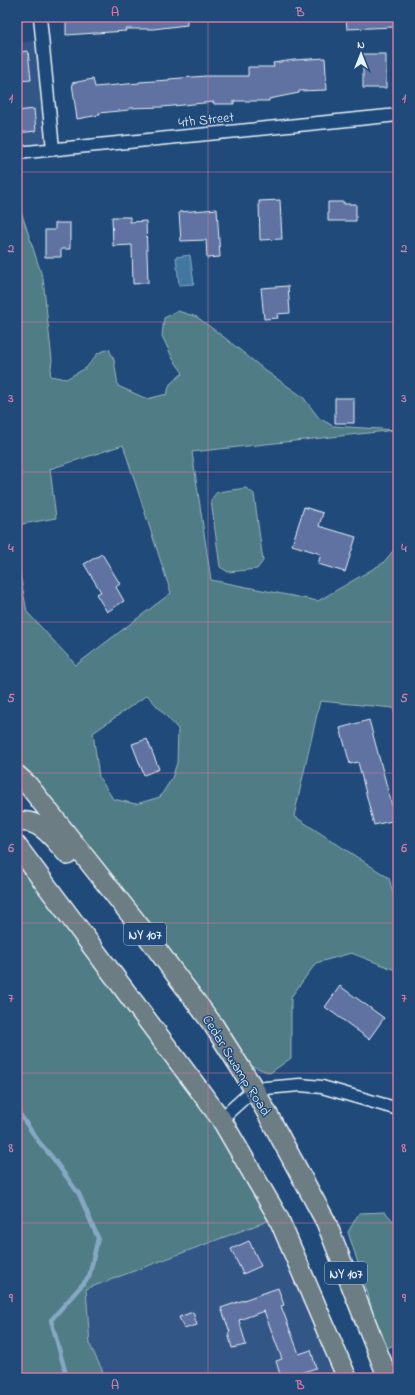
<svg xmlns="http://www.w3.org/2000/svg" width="415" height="1395" viewBox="0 0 415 1395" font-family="'Indie Flower',sans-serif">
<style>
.built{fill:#325686}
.green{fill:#507c85;stroke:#9cb6be;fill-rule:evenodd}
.water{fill:#4378a0;stroke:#85a8c3}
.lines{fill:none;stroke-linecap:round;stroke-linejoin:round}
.stream{stroke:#85a8c3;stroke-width:4.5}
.building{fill:#5f72a2;stroke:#e8f1f8}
.street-casing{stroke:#e8f1f8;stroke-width:15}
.primary-casing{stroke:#e8f1f8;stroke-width:22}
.street{stroke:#1f4a7a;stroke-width:12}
.primary{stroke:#6d7d84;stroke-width:19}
.grid{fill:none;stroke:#d37aa2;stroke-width:1;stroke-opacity:0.55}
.labels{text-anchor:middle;stroke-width:3;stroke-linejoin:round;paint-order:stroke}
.shield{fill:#1f4a7a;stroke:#acbfd2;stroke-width:1}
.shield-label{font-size:13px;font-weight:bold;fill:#e8f1f8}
.street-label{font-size:14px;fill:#e8f1f8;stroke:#1f4a7a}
.neatline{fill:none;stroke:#d37aa2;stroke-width:1.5}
.grid-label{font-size:13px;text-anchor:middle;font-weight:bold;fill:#d37aa2}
</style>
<rect width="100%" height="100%" fill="#1f4a7a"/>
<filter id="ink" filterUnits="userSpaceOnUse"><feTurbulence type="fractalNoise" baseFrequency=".025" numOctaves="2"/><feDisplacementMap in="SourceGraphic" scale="8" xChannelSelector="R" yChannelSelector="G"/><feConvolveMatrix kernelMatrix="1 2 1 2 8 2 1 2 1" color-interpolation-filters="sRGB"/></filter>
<g filter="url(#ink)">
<path class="built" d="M42,40L53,149L17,153V43Z
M278,1217L351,1378H106L90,1345L86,1289Z"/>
<path class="green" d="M17,199L43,279L52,360L50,376L66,379L86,368L98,353L109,349L114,360L118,386L147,399L167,394L170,384L183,373L173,359L162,336L164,318L178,311L197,317L225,338L266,371L303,397L319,418L333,426L396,430L192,452L211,580L318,601L383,563L398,545V724L393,708L320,701L294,816L389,878L398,912V971L351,953L316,963L291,997V1058L270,1073L247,1064L17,774V558L27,612L76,665L171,593L123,445L50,469L56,518L17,525ZM147,695L178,729L177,763L172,778L160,797L136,804L113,799L99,777L93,733Z
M246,488L254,494L263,561L257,569L228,572L220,567L211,500L217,492Z
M17,858L139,1017L278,1217L86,1289L90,1345L106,1378H17Z
M385,1212L398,1226V1343L381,1351L368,1294L348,1232L359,1213Z"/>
<path class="water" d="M190,255L194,284L179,285L176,257Z"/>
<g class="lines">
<path class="stream" d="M17,1110L39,1142L52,1157L79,1194L98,1238L89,1277L51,1320L67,1378"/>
</g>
<path class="building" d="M66,17H187V25L153,29H125L126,31L66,35Z
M346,17H394V27L347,29Z
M28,51L31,80L17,81V52Z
M363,54H386V88H363Z
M325,58L327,90L299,91V93L269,99V101H234V104H214V102L162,107L129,108V110L99,113V115L77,119L72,83L93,79L95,87L139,83V82L169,80V79L205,76H248V67H274L273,63L294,60Z
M34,109L36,131L17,133V111Z
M280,200L282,239L260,240L259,201Z
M328,202H344V204H356V221H328Z
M217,209L220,257L207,258L206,240L181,241L179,212Z
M112,217H130V222L146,221L148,283L133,284L132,245L113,246Z
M55,223H70V249H61V257H45V230H55Z
M288,286L290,313L277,314L278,318L264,319L261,288Z
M335,398H354V423H335Z
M304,507L323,513L319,526L356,537L345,572L318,564L321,554L292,545Z
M102,554L120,584L116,587L124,601L107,612L96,594L101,592L84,564Z
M369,720L396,820L374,825L358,762L350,764L340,728Z
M147,739L159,769L144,775L132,744Z
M340,986L384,1018L369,1039L325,1007Z
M249,1241L261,1266L243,1274L231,1249Z
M278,1288L284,1305L281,1306L299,1354L311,1350L316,1368L285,1378H281L276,1361L282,1359L264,1311L239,1320L246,1345L232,1348L228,1333L230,1332L221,1308Z
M193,1312L197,1325L184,1329L179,1317Z"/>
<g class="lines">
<defs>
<path id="street" d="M40,17L53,149
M17,153L398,115
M221,1119L254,1089L300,1085L322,1087L398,1109"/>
<path id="primary" d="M17,775L28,785L141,928L214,1026L254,1089L326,1222L388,1378
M17,822C41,818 54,840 68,855
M17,846L221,1119L278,1217L347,1378"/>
</defs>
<use href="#street" class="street-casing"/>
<use href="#primary" class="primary-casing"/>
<use href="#street" class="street"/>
<use href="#primary" class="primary"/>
</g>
</g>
<path class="grid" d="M208,17V1378M17,172H398M17,322H398M17,472H398M17,622H398M17,773H398M17,923H398M17,1073H398M17,1223H398"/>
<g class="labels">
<g class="shield">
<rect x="124" y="923" width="42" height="22" rx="3"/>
<rect x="325" y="1262" width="42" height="22" rx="3"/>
</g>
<g class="shield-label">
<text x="145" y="939">NY 107</text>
<text x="346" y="1278">NY 107</text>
</g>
<g class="street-label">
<text transform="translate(206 119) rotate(-6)" y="5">4th Street</text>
<text transform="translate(237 1065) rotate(58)" y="5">Cedar Swamp Road</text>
</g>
</g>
<rect width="415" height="1395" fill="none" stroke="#1f4a7a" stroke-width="44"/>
<g transform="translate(361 54)" stroke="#1f4a7a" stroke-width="3" paint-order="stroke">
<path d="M0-3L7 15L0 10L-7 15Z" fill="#e8f1f8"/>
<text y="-6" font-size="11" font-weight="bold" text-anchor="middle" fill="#e8f1f8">N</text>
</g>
<rect x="22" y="22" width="371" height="1351" class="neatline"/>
<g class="grid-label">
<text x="115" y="16">A</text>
<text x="300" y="16">B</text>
<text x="11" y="102">1</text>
<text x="404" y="102">1</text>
<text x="11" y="252">2</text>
<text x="404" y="252">2</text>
<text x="11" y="402">3</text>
<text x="404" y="402">3</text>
<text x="11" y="552">4</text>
<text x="404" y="552">4</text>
<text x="11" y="702">5</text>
<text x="404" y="702">5</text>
<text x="11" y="852">6</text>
<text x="404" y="852">6</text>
<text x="11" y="1002">7</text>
<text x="404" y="1002">7</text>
<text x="11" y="1152">8</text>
<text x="404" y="1152">8</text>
<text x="11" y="1302">9</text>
<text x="404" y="1302">9</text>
<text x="115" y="1389">A</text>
<text x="300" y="1389">B</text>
</g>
</svg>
